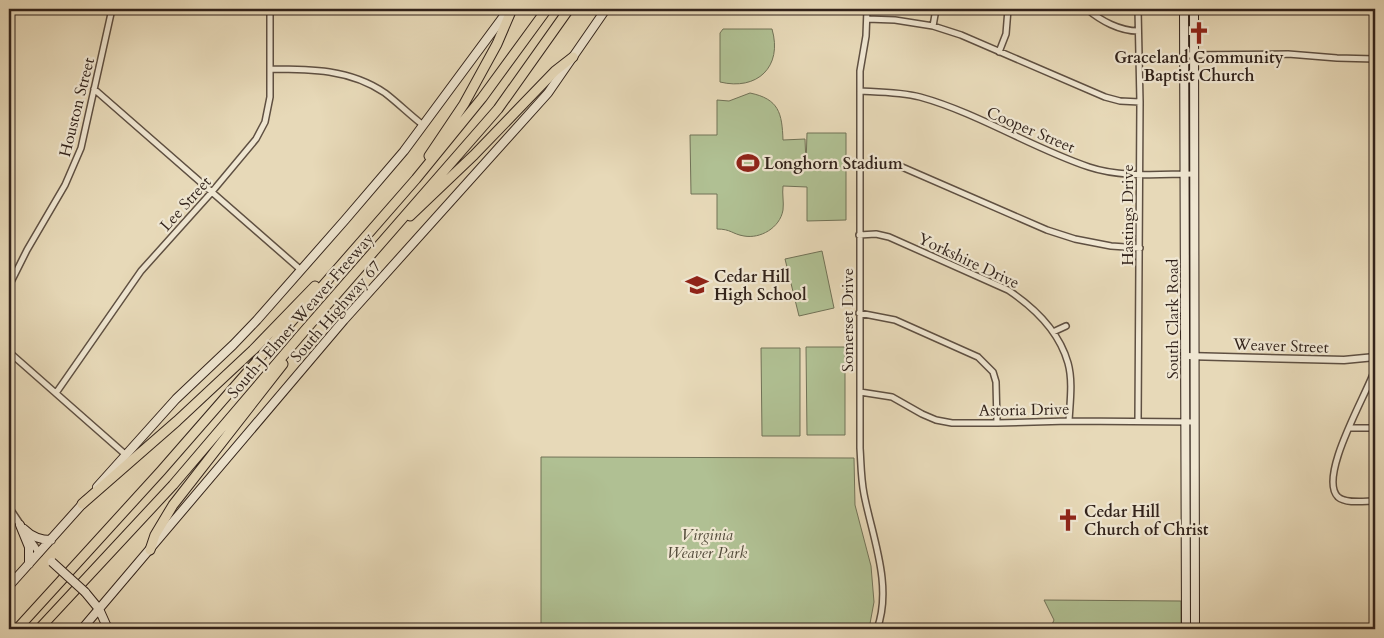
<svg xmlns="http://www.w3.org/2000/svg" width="1384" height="638" viewBox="0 0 1384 638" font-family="Cardo,serif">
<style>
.green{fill:#b0c093;stroke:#717257}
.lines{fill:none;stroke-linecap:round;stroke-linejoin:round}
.minor-casing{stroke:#5f5042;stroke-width:8}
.tertiary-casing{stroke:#5f5042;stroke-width:9}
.secondary-casing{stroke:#32231b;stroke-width:10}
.motorway-casing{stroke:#32231b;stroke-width:11}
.minor{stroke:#efe6d1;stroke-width:5}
.tertiary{stroke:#efe6d1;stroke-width:6}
.secondary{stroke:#efe6d1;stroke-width:8}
.motorway{stroke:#e7d9b8;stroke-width:9}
.secondary-bridge-casing{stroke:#32231b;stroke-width:10;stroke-linecap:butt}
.secondary-bridge{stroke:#efe6d1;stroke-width:8}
.labels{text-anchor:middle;stroke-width:4.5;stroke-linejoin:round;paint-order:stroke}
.poi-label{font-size:16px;font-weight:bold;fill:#32231b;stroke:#efe6d1;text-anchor:start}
.street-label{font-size:16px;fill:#32231b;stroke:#efe6d1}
.park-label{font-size:16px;font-style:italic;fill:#524a39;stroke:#efe6d1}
</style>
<rect width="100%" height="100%" fill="#e7d9b8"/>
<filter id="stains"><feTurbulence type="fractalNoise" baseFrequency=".004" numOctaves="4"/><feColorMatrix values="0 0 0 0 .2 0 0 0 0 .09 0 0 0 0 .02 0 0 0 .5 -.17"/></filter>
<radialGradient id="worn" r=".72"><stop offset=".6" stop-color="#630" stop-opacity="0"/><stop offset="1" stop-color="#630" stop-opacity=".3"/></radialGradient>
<path class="green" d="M723,29H772C783,67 757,91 720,82V33Z
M750,93C779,99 782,113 783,140L805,139L806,165L807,133H846V220L807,221V187L783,186C782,194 784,202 783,210C780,228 760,239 744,236C732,234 731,229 717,229V194H691L690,135H717V100L729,101Z
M822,251L834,308L799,316L785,259Z
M806,347H845V435H807Z
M761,348H800V436H762Z
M541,457L854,458L855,505L871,566L874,602L869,629H541Z
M1044,600L1181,601V629H1050L1054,620Z"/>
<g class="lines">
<defs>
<path id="minor" d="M867,9L866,36L860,71V448C861,463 861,479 864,494C872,536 893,586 877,629
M1087,9C1101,21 1120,31 1138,31
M1138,9L1140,102L1138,421
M867,19L895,20L933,26L961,35L1105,97L1120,101L1140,102
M933,26L936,9
M999,52L1006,34L1008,9
M1184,55L1288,54L1337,58L1375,59
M270,69C310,69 350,69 385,93C398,103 410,115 423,125
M94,89L301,270
M860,91C880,92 901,92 920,97C978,113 1032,148 1089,167C1122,178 1160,174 1194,174
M860,165L902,167L1047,230L1075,239L1111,246L1140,248
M859,235L876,234L889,237L1008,290C1035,308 1059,331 1068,363C1073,381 1070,402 1069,421
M9,286L27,250L65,185L81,148L112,9
M859,313L895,320L978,357L993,372L996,382L997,423
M1053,332L1066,326
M9,352L126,455
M1375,369C1368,392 1317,477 1338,497C1346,504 1365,501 1375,501
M860,392L892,397L922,414L936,420L952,423H997L1069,421L1195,422
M56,393L141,271L211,193L256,139L265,122L270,97V9
M1349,428H1375"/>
<path id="tertiary" d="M1186,356L1344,360L1375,357
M9,508L39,553"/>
<path id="secondary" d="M1184,9L1186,629
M1194,9L1195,629
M97,487L176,399L233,345L257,320L345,220L404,151L509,9
M20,525L29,547V564
M24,529C32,537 40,540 51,540
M9,586L86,500
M85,592L99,609L108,629
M82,629L344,320L548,93L606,9"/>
<path id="motorway" d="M429,156L464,104L497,44L512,9
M410,216L474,155L555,71L573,57
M82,504L177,421L253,350L315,286
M150,550L155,535L173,505L283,364
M17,629L161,471L416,179L482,98L547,9
M39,629L173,485L300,336L498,109L569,9"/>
</defs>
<use href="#minor" class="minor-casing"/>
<use href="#tertiary" class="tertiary-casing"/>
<use href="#secondary" class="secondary-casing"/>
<use href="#motorway" class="motorway-casing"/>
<use href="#minor" class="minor"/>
<use href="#tertiary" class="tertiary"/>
<use href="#secondary" class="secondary"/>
<use href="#motorway" class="motorway"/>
<defs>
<path id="secondary-bridge" d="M52,562L85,592"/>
</defs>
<use href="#secondary-bridge" class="secondary-bridge-casing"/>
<use href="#secondary-bridge" class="secondary-bridge"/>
</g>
<defs>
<symbol id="church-bare" viewBox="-9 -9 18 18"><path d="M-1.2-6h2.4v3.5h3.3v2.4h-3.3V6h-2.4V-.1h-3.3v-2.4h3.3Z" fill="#8f2418" stroke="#efe6d1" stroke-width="2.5" paint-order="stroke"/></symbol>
<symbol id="stadium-bare" viewBox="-9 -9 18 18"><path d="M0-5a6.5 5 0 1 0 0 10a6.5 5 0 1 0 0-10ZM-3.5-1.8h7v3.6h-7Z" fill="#8f2418" stroke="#efe6d1" stroke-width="2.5" paint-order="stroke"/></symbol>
<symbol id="school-bare" viewBox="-9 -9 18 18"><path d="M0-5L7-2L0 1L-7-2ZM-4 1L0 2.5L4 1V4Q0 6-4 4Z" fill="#8f2418" stroke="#efe6d1" stroke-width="2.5" paint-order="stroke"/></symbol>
</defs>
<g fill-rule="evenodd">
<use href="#church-bare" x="1183" y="17" width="32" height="32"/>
<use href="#stadium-bare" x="732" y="147" width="32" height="32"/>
<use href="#school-bare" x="681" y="269" width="32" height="32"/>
<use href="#church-bare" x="1052" y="504" width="32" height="32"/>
</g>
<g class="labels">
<g class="poi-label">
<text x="1199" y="63" text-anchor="middle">Graceland Community<tspan x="1199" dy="18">Baptist Church</tspan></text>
<text x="764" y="169">Longhorn Stadium</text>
<text x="714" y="282">Cedar Hill<tspan x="714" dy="18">High School</tspan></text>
<text x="1084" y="517">Cedar Hill<tspan x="1084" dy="18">Church of Christ</tspan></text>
</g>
<g class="street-label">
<text transform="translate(76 107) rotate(-76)" y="6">Houston Street</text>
<text transform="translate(1031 129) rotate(23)" y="6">Cooper Street</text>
<text transform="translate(185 203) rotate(-48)" y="6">Lee Street</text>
<text transform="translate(1127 215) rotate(-90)" y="6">Hastings Drive</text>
<text transform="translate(969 260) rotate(25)" y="6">Yorkshire Drive</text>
<text transform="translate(335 311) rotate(-49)" y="6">South Highway 67</text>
<text transform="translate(300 315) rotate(-49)" y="6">South J Elmer Weaver Freeway</text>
<text transform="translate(1172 319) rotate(-90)" y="6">South Clark Road</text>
<text transform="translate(847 320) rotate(-90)" y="6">Somerset Drive</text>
<text transform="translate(1281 345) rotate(2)" y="6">Weaver Street</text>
<text transform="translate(1024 409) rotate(-1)" y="6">Astoria Drive</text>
</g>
<g class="park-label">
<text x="707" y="540">Virginia<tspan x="707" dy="18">Weaver Park</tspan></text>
</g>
</g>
<rect width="1384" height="638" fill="none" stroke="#e7d9b8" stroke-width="30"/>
<rect x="10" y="10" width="1364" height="618" fill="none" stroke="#32231b" stroke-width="2.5"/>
<rect x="15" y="15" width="1354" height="608" fill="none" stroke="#32231b"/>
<rect width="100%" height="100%" filter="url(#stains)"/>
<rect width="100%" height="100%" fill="url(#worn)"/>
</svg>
